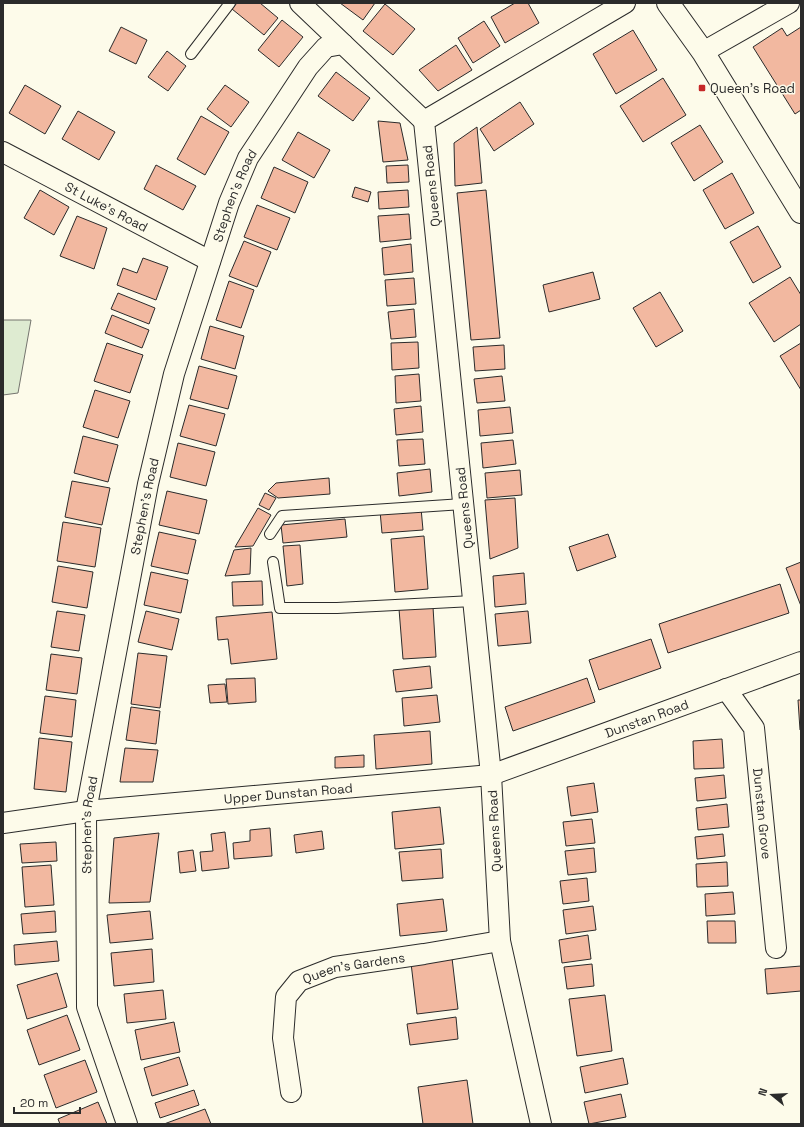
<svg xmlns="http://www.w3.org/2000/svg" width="804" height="1127" viewBox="0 0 804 1127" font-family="'Space Grotesk',sans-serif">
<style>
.green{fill:#deebd1;stroke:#74746e}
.building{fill:#f2b8a0;stroke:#2b2b2b}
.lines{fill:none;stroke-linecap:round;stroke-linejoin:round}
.service-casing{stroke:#2b2b2b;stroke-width:12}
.minor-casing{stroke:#2b2b2b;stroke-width:22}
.tertiary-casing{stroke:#2b2b2b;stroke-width:24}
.service{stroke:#fdfbea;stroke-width:10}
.minor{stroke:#fdfbea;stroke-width:20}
.tertiary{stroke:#fdfbea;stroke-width:22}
.poi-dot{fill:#c62828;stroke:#fdfbea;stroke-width:1.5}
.labels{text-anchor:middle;stroke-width:3;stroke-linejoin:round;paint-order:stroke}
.poi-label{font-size:13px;fill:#2b2b2b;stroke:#fdfbea;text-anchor:start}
.street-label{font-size:13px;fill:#2b2b2b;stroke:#fdfbea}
</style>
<rect width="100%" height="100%" fill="#fdfbea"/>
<path class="green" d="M3,320H31L18,393L3,395Z"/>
<path class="building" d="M237,3H260L278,18L264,35L232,9Z
M340,3H375L363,20Z
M515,3H528L539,23L505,43L491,17Z
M385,4L415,29L393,55L363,31Z
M282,20L303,37L279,67L258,50Z
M484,21L500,46L473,63L458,38Z
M121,27L147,40L136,64L109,51Z
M801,27V110L795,114L753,47L782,28L787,36Z
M633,30L657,70L616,94L593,54Z
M456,45L472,70L438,91L419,70Z
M167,51L186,66L168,91L148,77Z
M336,72L370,98L353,121L318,96Z
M663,78L686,115L643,142L620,106Z
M25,85L61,106L45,134L9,113Z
M225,85L249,102L231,127L207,109Z
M520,102L534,124L494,151L480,129Z
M78,111L115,132L99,160L62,139Z
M201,116L229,132L205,175L177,159Z
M378,121L400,123L408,160L383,162Z
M700,125L723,162L694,181L671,143Z
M477,127L482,183L455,186L454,143Z
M298,132L330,150L314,178L282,160Z
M156,165L196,186L183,210L144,189Z
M408,165L409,182L387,183L386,166Z
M274,167L308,182L295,213L261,198Z
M732,173L754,213L725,229L703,190Z
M355,187L371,192L368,202L352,197Z
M40,190L69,207L54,235L24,218Z
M408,190L409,207L379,209L378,192Z
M486,190L500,338L471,340L457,193Z
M257,205L290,218L277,250L244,237Z
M409,214L411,239L380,242L378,216Z
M77,216L107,228L94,269L60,256Z
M758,226L781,267L753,283L730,242Z
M244,241L271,252L257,287L229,276Z
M411,244L413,272L384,275L382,248Z
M143,258L168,267L156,300L117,285L123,268L137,273Z
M593,272L600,299L549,312L543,285Z
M790,277L801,295V324L774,342L749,303Z
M414,278L416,304L387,306L385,280Z
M229,281L254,290L241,328L216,320Z
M660,292L683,331L656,347L633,308Z
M118,293L155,308L149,324L111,309Z
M414,309L416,337L391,339L388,312Z
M112,315L149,330L142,348L105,333Z
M210,326L244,336L235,369L201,359Z
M418,342L419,368L392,370L391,343Z
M107,343L143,355L130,393L94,381Z
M801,343V390L780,356Z
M504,345L505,369L475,371L473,347Z
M199,366L237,376L228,409L190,399Z
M419,374L421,401L396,403L395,376Z
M502,376L505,401L477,403L474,379Z
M95,390L130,401L118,438L83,427Z
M189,405L225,414L216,446L180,436Z
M421,406L423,432L396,435L394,409Z
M510,407L513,433L480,436L478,410Z
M83,436L118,445L108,482L74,473Z
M423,439L425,464L399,466L397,440Z
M513,440L516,464L483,468L481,443Z
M178,443L215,452L206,486L170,477Z
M430,469L432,492L399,496L397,473Z
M520,470L522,495L487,498L485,473Z
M329,478L330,494L278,498L268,491L276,483Z
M72,481L110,488L102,525L65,517Z
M167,491L207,500L199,534L159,525Z
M265,493L276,498L269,510L259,505Z
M515,498L518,548L490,559L485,500Z
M258,508L271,515L253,546L235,547Z
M421,508L423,530L382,533L380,511Z
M345,519L347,537L283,543L281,525Z
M63,522L101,528L95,567L57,561Z
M159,532L196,540L188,574L151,566Z
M608,534L616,557L577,571L569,547Z
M424,536L428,589L395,592L391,539Z
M300,545L303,584L287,586L283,546Z
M251,548L250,574L225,576L234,550Z
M801,562V606L786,568Z
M58,566L93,572L87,608L52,602Z
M151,572L188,580L181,613L144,605Z
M524,573L526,604L495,607L493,576Z
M262,581L263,605L233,606L232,582Z
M780,584L789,613L668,653L659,624Z
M433,607L436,657L403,659L399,609Z
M57,611L85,615L79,651L51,647Z
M146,611L179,619L172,650L138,642Z
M528,611L531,643L498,646L495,614Z
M272,612L277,659L231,664L228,639L218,640L216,617Z
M651,639L661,668L599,690L589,660Z
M138,653L167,656L160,708L131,704Z
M51,654L82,658L77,694L46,690Z
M430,666L432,688L396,692L393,670Z
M255,678L256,702L228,704L226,679Z
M587,678L595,702L513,731L505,707Z
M225,684L227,702L210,703L208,685Z
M437,695L440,722L404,726L402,698Z
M45,696L76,700L72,737L40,733Z
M798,700H801V730H800Z
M131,707L160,711L156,744L126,740Z
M430,731L432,764L376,769L374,735Z
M39,738L72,742L66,792L34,789Z
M722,739L724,768L694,769L693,741Z
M125,748L158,750L153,782H120Z
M364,755V767L335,768V757Z
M724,775L726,798L697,801L695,778Z
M594,783L598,812L571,816L567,787Z
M727,804L729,827L698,830L696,808Z
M440,807L444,844L395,849L392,812Z
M592,819L595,843L566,846L563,822Z
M270,828L272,856L234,859L233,843L250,841V830Z
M322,831L324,849L296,853L294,835Z
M225,832L229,868L202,871L200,852L213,851L211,834Z
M159,833L150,902L109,903L114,838Z
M723,834L725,856L697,859L695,837Z
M56,842L57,861L22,863L20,844Z
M594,848L596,872L568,875L565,851Z
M441,849L443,878L402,881L399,852Z
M193,850L196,871L180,873L178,852Z
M727,862L728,886L697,887L696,864Z
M51,865L54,905L25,907L22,867Z
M587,878L589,901L563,904L560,881Z
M733,892L735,914L706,916L705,894Z
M443,899L447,931L400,936L397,904Z
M593,906L596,930L566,934L563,910Z
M55,911L56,932L23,934L21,914Z
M150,911L153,939L110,943L107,915Z
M707,921H735L736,943H708Z
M588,935L591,959L562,963L559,940Z
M57,941L59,961L15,965L14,945Z
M152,949L154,982L114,986L111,953Z
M452,958L458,1009L417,1014L411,963Z
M592,964L594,986L567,989L564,967Z
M801,966V991L767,994L765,969Z
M57,973L67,1007L27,1019L17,985Z
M163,990L166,1019L127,1023L124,994Z
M605,995L612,1051L577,1056L569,999Z
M67,1015L80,1050L39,1065L27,1030Z
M456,1017L458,1039L410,1045L407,1024Z
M174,1022L180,1052L141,1060L135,1030Z
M179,1057L188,1085L152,1096L144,1068Z
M623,1058L628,1084L585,1093L580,1067Z
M85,1060L97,1092L56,1108L44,1075Z
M467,1080L473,1124H423L418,1087Z
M194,1090L199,1105L160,1118L155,1103Z
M621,1094L626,1117L589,1124L584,1102Z
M98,1102L107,1124H60L58,1119Z
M205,1109L211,1124H164Z"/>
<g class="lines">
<defs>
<path id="service" d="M191,54L230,3
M270,534L282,516L463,504
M273,562L280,608H337L473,601"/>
<g id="minor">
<path d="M300,3L343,44"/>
<path d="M703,52L789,3"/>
<path id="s1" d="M3,152L210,261"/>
<path id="s2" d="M726,689L754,728L776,948"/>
<path id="s3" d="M3,823L86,811L491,775L801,662"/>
<path id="s4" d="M291,1092L283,1038L286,997L299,981L335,967L424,954L500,941"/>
<path id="s5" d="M127,1124L87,1007L86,811L148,484L174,374L229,203L248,158L308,67L326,47L343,44L424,121"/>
<path d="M541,1124L500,941L491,775L424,121L625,3"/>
</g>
<path id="tertiary" d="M668,3L703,52L801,212"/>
</defs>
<use href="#service" class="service-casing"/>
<use href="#minor" class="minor-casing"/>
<use href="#tertiary" class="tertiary-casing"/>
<use href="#service" class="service"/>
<use href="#minor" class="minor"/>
<use href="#tertiary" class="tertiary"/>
</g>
<rect class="poi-dot" x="698" y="84" width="8" height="8" rx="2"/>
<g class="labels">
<g class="poi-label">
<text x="710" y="93">Queen's Road</text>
</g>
<g class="street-label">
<text transform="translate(431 186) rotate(-96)" y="5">Queens Road</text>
<text dy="5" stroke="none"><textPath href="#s5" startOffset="954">Stephen's Road</textPath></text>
<text dy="5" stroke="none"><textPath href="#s1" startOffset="117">St Luke's Road</textPath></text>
<text dy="5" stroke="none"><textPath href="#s5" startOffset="630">Stephen's Road</textPath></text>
<text transform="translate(464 508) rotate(-96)" y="5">Queens Road</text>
<text dy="5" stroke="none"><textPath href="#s3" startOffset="656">Dunstan Road</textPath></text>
<text dy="5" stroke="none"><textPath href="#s3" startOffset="287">Upper Dunstan Road</textPath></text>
<text dy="5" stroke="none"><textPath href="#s2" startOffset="134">Dunstan Grove</textPath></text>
<text dy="5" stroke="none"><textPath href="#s5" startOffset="306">Stephen's Road</textPath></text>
<text transform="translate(494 831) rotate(-93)" y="5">Queens Road</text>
<text dy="5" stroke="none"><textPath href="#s4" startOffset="173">Queen's Gardens</textPath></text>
</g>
</g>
<rect width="804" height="1127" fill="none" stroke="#2b2b2b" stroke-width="8"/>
<g transform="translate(772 1095) rotate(288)" stroke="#fdfbea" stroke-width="3" paint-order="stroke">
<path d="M0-3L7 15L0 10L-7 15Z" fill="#2b2b2b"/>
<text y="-6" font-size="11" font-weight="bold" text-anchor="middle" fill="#2b2b2b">N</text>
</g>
<path d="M14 1107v6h66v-6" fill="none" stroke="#2b2b2b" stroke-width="2"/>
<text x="20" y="1107" font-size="12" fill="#2b2b2b" stroke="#fdfbea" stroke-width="3" paint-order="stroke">20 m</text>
</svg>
